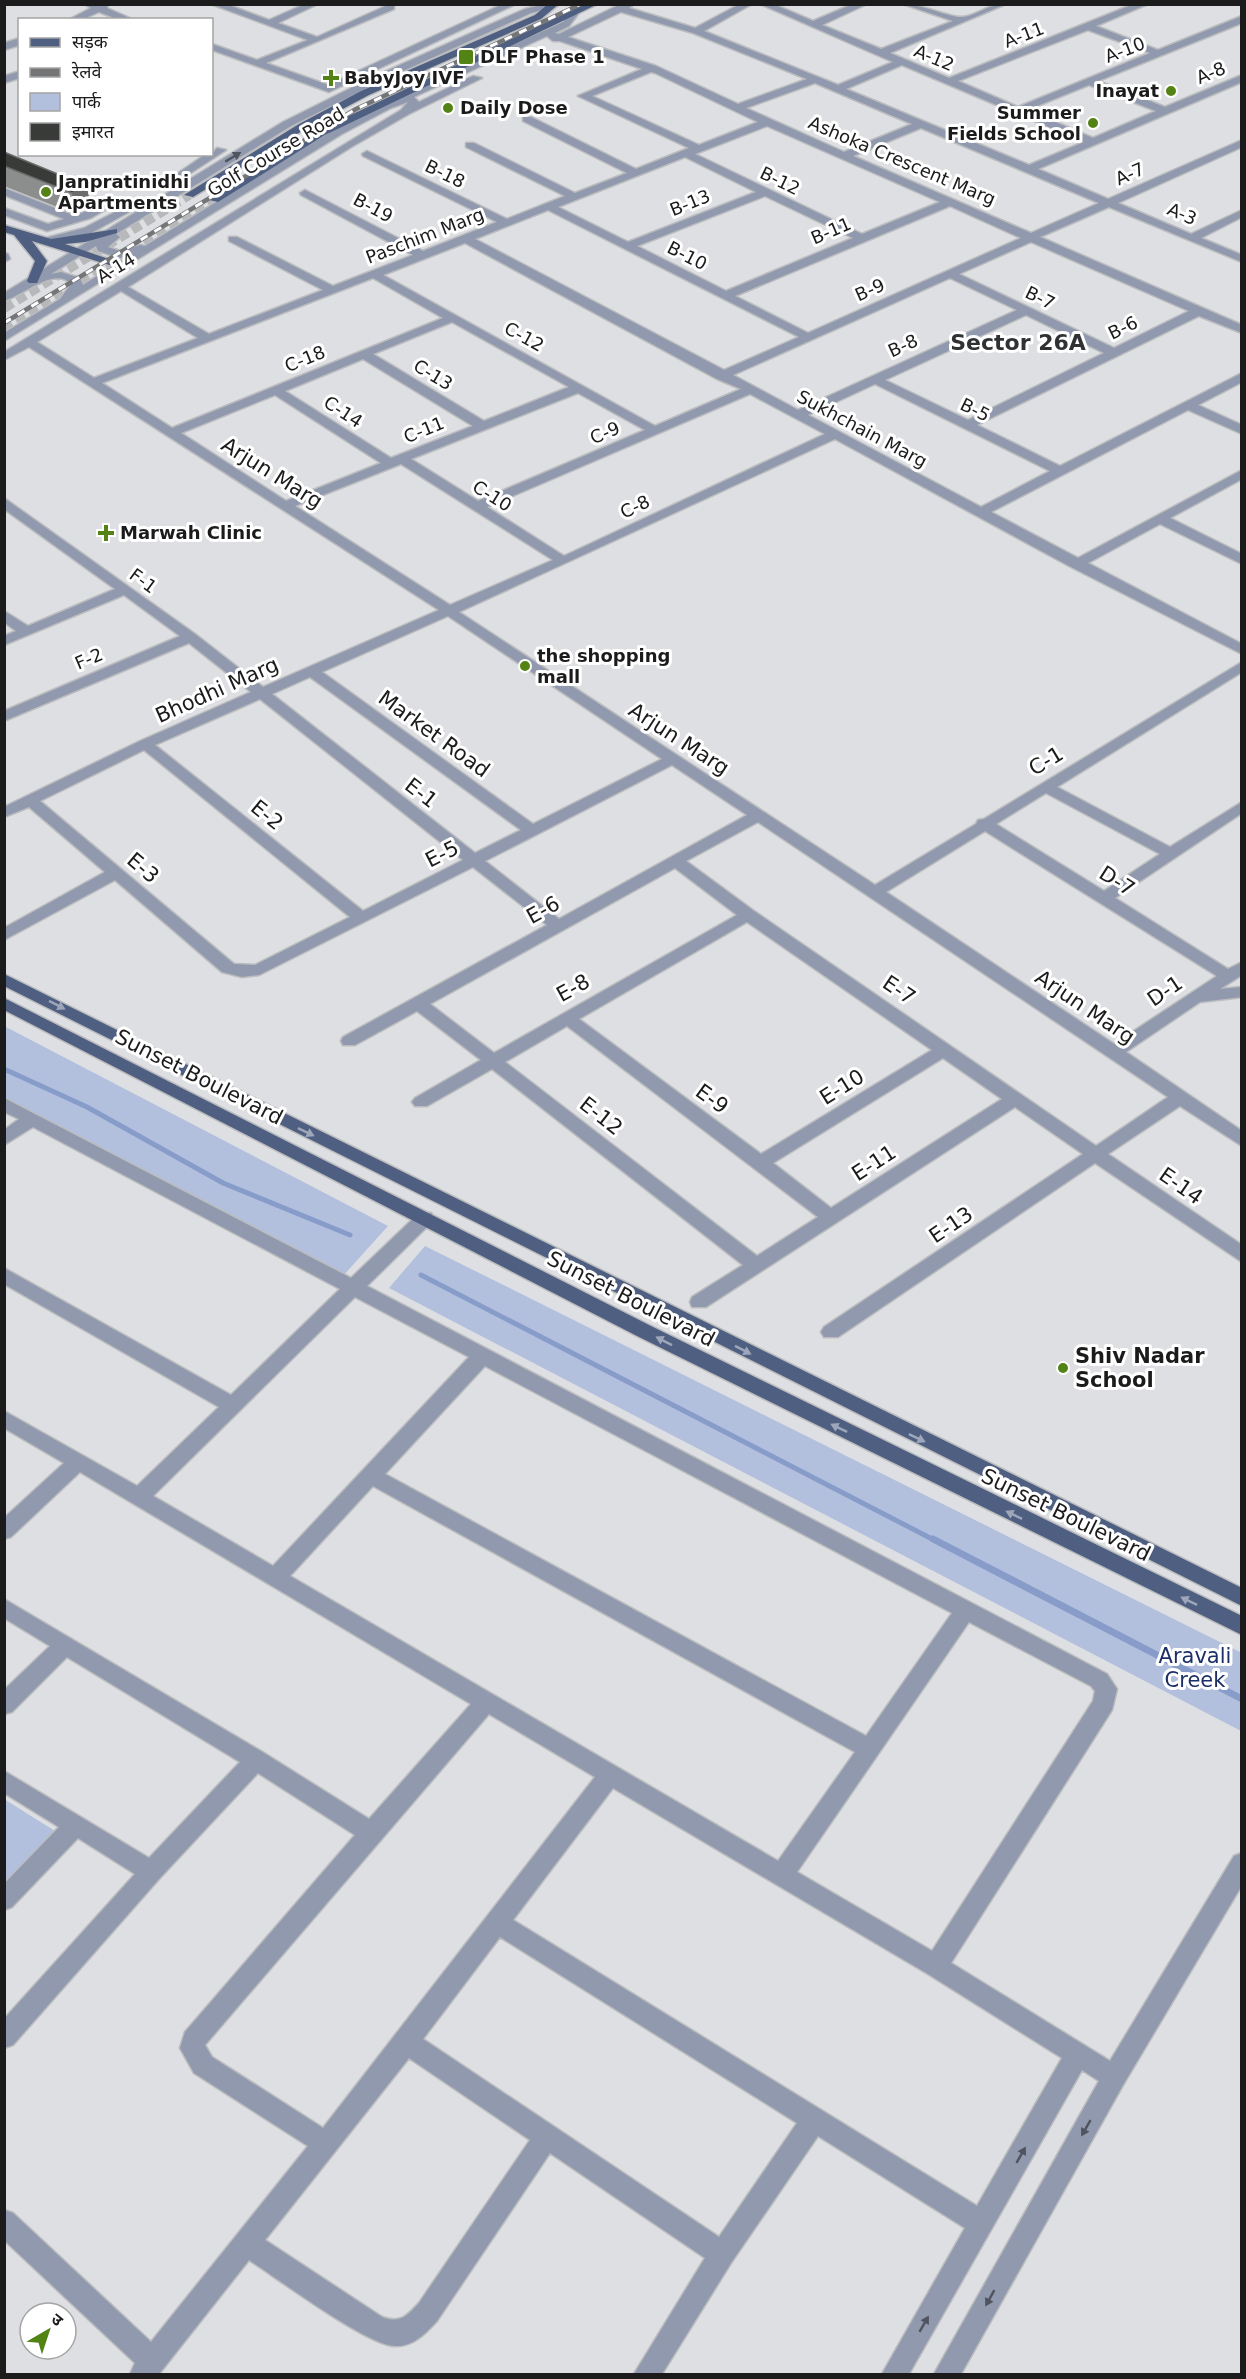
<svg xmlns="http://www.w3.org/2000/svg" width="1246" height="2379" viewBox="0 0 1246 2379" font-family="'DejaVu Sans','Noto Sans Devanagari',sans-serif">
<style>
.green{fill:#b2c0de}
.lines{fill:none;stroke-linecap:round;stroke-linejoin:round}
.stream-far1{stroke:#889cca;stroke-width:5}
.stream{stroke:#889cca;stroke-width:7}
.major-tunnel{stroke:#b7b8ba;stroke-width:10;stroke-dasharray:10 5;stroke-linecap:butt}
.minor-casing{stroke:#bbbcbe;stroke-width:3}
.major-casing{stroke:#bbbcbe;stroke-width:3}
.minor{fill:#9099ae;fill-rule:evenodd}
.major{fill:#4f5f82;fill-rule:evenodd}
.rail-casing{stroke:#747577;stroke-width:4.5}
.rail{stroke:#fff;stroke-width:3;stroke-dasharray:8;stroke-linecap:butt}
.wall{fill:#8c8d8d}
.shaded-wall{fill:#6a6c6b}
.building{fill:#393b38;stroke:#6a6c6b;stroke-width:1.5}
.oneway{fill:#50545e}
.oneway2{fill:#9ea7ba}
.poi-dot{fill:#538314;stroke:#fff;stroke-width:2}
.labels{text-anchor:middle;stroke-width:6;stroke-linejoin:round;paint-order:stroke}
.far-street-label{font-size:18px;fill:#1b1b1c;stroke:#fff}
.far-poi-label{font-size:18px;font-weight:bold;fill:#1b1b1c;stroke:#fff;text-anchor:start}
.street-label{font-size:21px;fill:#1b1b1c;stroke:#fff}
.poi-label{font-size:21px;font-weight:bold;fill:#1b1b1c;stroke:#fff;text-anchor:start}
.park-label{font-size:21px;fill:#1c3067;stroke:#fff}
.far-district-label{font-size:22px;font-weight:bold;fill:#303133;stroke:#fff}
</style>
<rect width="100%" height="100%" fill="#dedfe2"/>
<path class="green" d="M4,1026L388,1226L343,1276L5,1098Z
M425,1246L1240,1652L1241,1731L389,1288Z
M4,1799L55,1831L4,1885Z"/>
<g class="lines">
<path class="stream-far1" d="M4,1069L87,1107L223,1183L350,1235
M421,1275L936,1541"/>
<path class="stream" d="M933,1539L1242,1699"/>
<path class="major-tunnel" d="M4,308L189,195
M4,330L214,200"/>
<defs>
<path id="minor" d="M84,4H108L107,8L134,20H120L99,12L81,20H68L91,8Z
M211,4H226L269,20L305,4H318L278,23L317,37L388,5H394V9L266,63L328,85L503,4H516L329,92L212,50V44L257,60L308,40Z
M545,4L557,6L531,13L381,81L291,126L116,234L120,237L108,247L120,251L140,245L145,246L334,130L383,104L563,22L573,11L578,14L569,26L555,33L559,34L621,4H634L629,8L695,28L740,4H752L704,31L838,85L893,62L760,4H773L813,21L853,4H867L822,25L881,49L953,21L903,4C922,4 950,18 962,17C977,16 987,4 1006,4L890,53L949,78L1134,4H1148L1096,26L1158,50L1242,16V23L1098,81L1165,107L1242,75V82L1038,169L1108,199L1242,140V147L1118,203L1191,234L1242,210V217L1201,238L1242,255V262L1109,207L1040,237L1242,325V333L1199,316L977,425L1060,466L1242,373V382L1198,405L1242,425V434L1188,410L991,512L1078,558L1242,470V479L1170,518L1242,554V564L1160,524L1088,563L1242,644V654L1071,567L835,439L459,612L875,885L976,824L978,820L984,819L1242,662V672L1057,787L1170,847L1242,802V813L1115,898L1228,969L1242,962V975L1220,989L1242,987V997L1200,1002L1126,1052L1242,1131V1146L1180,1106L1108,1154L1242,1245V1262L1095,1163L838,1337H824L821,1332L824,1327L1083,1154L1015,1107L706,1307H692L690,1302L692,1297L743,1265L492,1069L427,1106H415L412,1102L415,1098L481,1060L417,1011L355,1045H343L341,1041L343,1037L547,925L473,867L259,975L242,977L222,972L115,880L4,940V928L105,872L29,807L4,817V807L140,741L251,692L189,643L4,721V711L180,636L124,595L4,645V636L16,631L4,622V611L28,626L115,589L4,509V498L195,634L263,687L439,610L29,347L4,360V352L401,110L408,102L391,108L342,134L4,341V333L60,299L71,284C55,266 22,296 4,301V293L283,122L373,77L525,9ZM621,12L693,33L807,79L738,104L656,66L568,37ZM1088,30L1150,53L1018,107L958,81ZM547,36L553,41H560L642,69L578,96L689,148L636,169L531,117H523V121L627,173L575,193L474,143H466V147L565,196L507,219L367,151L362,154L363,156L497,222L423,251L305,190L300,193L301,195L413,255L333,286L237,237H229V241L323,290L209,334L128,287L353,146L409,114L482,78L473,76L419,102L414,97ZM902,65L1084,142L1029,165L846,89ZM651,72L655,73L758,122L699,145L592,96ZM815,83L912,124L844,152L746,108ZM1089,85L1156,111L1093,138L1027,110ZM767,126L940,202L862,234L695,154ZM921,128L1099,203L1031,233L853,156ZM685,157L756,192L628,242L558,207ZM765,196L853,238L726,291L637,246ZM950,206L1021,238L808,333L735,296ZM548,210L799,337L724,370L475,239ZM1031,242L1189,311L1114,348L959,274ZM465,243L717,379L741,389L655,426L383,275ZM96,246L98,251L120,258L130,255L83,285L80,278L61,272L51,274ZM373,278L443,318L172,428L102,383ZM950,278L1017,310L798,410L733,375ZM121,291L198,338L94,378L37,342ZM1026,315L1104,353L968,420L885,380ZM452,322L569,387L484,421L373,354ZM363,359L473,426L391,458L285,391ZM875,384L1050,471L981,507L808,415ZM578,393L645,430L478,501L411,459ZM750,394L825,434L564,556L487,507ZM275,395L381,463L286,501L181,433ZM401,464L553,560L450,605L295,506ZM448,616L662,759L533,824L322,672ZM310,677L521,830L475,853L272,694ZM260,699L463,860L363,911L155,745ZM144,750L350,917L255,965L234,964L40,801ZM672,765L747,815L559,919L485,861ZM1046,793L1160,854L1104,891L996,824ZM758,822L1168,1097L1096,1146L754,911L686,861ZM985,831L1217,976L1114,1044L886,892ZM675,868L737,915L494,1053L430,1004ZM747,922L932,1050L761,1154L579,1019ZM567,1026L818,1217L757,1256L505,1062ZM943,1058L1002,1099L831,1208L773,1163Z
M20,38V45L4,50V43Z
M20,71V78L4,83V76Z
M217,148L226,150L177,182L168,180L206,154H212Z
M68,187L110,207L91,218L47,231L4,215V208L48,224L64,219L4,195V188L75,216L96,207L64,192L63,190Z
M127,206L131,207V211L91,233L44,243L38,240L84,228Z
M4,253L8,254L10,259L4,262Z
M4,1098L351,1278L419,1213H431L434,1218L431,1223L367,1286L1107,1674L1117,1689L1112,1710L951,1963L1110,2061L1234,1856L1242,1853V1885L1123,2085L961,2374H934L1099,2081L1082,2070L909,2374H882L965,2228L818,2136L731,2263L662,2374H634L705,2258L550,2153L437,2321C426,2333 413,2347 395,2346C368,2346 277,2278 249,2260L159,2374H130L135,2363L4,2240V2210L13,2213L151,2342L308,2146L194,2073L180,2048L185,2032L355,1835L258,1773L159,1879L13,2045L4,2048V2019L135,1874L78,1838L12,1907L4,1910V1884L59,1827L4,1793V1771L149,1858L240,1762L67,1657L12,1712L4,1714V1690L50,1646L4,1618V1599L264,1753L369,1819L471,1704L80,1472L11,1537L4,1539V1518L64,1463L4,1428V1411L137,1486L219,1407L4,1284V1268L231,1395L340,1289L33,1127L4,1145V1130L19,1119L4,1112ZM355,1297L469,1357L273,1566L153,1496ZM485,1366L952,1613L866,1736L385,1474ZM373,1486L855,1752L778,1861L290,1576ZM969,1622L1091,1686L1095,1691L1093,1701L932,1951L797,1872ZM489,1714L595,1777L323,2128L212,2057L205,2045ZM613,1788L928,1974L1062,2058L977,2206L513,1920ZM500,1937L797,2123L719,2237L423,2039ZM409,2058L530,2140L419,2303C407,2316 400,2324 382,2317L265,2240Z"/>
<path id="major" d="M548,4H559L541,19L369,95L307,128L193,197L184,195L299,124L361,91L535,15Z
M585,4H598L325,135L218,202L209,200L317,131Z
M4,225L51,239L117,229V233L85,242L65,244L129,266L119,268L32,241L47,261L37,283H29L27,281L35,261L14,235L4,232Z
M4,974L1242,1588V1606L4,986Z
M4,998L651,1326L1242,1616V1635L637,1336L4,1010Z"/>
</defs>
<use href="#minor" class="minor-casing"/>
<use href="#major" class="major-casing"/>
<use href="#minor" class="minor"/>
<use href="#major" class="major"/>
<defs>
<path id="rail" d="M4,323L356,109L581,4"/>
</defs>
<use href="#rail" class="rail-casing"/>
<use href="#rail" class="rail"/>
</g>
<path class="wall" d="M4,152L87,186L90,207L75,214L4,186Z"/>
<path class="shaded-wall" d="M87,186L90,207L75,214L72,193Z"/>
<path class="building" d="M4,152L87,186L72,193L4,166Z"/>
<defs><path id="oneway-solid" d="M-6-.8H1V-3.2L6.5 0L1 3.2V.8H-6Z" transform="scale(1.5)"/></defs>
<g class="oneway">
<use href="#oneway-solid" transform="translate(233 157) rotate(-31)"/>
<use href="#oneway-solid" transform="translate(1086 2128) rotate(120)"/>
<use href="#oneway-solid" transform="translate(1021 2155) rotate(-60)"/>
<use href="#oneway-solid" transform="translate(990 2298) rotate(119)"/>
<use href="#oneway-solid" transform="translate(924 2324) rotate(-60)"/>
</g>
<g class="oneway2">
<use href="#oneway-solid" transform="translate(57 1005) rotate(27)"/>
<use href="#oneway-solid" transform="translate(306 1132) rotate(26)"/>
<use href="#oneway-solid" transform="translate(664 1341) rotate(-153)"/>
<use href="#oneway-solid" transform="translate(743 1350) rotate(27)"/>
<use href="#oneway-solid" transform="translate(839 1428) rotate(-154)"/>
<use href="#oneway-solid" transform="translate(917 1438) rotate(26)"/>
<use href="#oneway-solid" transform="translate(1014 1515) rotate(-154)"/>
<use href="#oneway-solid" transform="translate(1189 1601) rotate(-154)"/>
</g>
<g class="poi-dot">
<rect x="458" y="49" width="16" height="16" rx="3"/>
<path d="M328 69h6v6h6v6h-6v6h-6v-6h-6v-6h6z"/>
<circle cx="1171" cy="91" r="6"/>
<circle cx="448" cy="108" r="6"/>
<circle cx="1093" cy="123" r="6"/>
<circle cx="46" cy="192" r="6"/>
<path d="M103 524h6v6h6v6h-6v6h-6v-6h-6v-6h6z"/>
<circle cx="525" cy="666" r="6"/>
<circle cx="1063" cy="1368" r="6"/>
</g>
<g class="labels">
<g class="far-street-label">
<text transform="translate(1024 35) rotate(-21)" y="6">A-11</text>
<text transform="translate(1125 50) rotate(-21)" y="6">A-10</text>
<text transform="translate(934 58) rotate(23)" y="6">A-12</text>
<text transform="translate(1211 73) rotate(-23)" y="6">A-8</text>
<text transform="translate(276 152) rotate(-31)" y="6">Golf Course Road</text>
<text transform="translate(902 161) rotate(23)" y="6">Ashoka Crescent Marg</text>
<text transform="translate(445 174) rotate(26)" y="6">B-18</text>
<text transform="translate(1130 174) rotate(-24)" y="6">A-7</text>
<text transform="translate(780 181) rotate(26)" y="6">B-12</text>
<text transform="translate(690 203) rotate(-22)" y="6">B-13</text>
<text transform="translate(373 208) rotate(28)" y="6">B-19</text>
<text transform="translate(1182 214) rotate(23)" y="6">A-3</text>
<text transform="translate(831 231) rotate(-23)" y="6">B-11</text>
<text transform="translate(425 236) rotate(-21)" y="6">Paschim Marg</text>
<text transform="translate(687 256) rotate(27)" y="6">B-10</text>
<text transform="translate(116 268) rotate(-31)" y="6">A-14</text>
<text transform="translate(870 290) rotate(-24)" y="6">B-9</text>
<text transform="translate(1040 298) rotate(26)" y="6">B-7</text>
<text transform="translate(1123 328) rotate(-26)" y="6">B-6</text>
<text transform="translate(524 337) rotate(29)" y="6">C-12</text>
<text transform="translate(903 346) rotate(-25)" y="6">B-8</text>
<text transform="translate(305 359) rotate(-22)" y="6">C-18</text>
<text transform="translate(433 375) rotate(31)" y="6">C-13</text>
<text transform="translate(975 410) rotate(26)" y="6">B-5</text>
<text transform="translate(343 412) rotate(33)" y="6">C-14</text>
<text transform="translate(862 429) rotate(28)" y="6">Sukhchain Marg</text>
<text transform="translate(424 430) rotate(-22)" y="6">C-11</text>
<text transform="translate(605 433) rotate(-23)" y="6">C-9</text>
<text transform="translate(492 496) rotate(32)" y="6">C-10</text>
<text transform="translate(635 507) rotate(-26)" y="6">C-8</text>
<text transform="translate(143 581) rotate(36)" y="6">F-1</text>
<text transform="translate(89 659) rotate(-23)" y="6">F-2</text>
</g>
<g class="far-poi-label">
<text x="480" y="63">DLF Phase 1</text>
<text x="344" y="84">BabyJoy IVF</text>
<text x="1159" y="97" text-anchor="end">Inayat</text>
<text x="460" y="114">Daily Dose</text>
<text x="1081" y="119" text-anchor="end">Summer<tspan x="1081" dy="21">Fields School</tspan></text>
<text x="58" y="188">Janpratinidhi<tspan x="58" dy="21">Apartments</tspan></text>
<text x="120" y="539">Marwah Clinic</text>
<text x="537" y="662">the shopping<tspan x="537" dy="21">mall</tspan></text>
</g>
<g class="street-label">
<text transform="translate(272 473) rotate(32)" y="7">Arjun Marg</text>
<text transform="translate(217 690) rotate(-24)" y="7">Bhodhi Marg</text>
<text transform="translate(434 734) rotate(36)" y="7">Market Road</text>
<text transform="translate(679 739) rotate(33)" y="7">Arjun Marg</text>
<text transform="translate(1046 761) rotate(-31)" y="7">C-1</text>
<text transform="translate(421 793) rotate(38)" y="7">E-1</text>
<text transform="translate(267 815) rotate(39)" y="7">E-2</text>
<text transform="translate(442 854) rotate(-27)" y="7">E-5</text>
<text transform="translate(143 868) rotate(40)" y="7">E-3</text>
<text transform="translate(1117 881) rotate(32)" y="7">D-7</text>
<text transform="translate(543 910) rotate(-29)" y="7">E-6</text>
<text transform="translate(573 988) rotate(-29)" y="7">E-8</text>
<text transform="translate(899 990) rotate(34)" y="7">E-7</text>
<text transform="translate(1165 991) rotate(-34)" y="7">D-1</text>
<text transform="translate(1085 1007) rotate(34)" y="7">Arjun Marg</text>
<text transform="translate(199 1077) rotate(27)" y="7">Sunset Boulevard</text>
<text transform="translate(842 1087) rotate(-32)" y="7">E-10</text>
<text transform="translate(712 1099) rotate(36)" y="7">E-9</text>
<text transform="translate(601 1116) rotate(38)" y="7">E-12</text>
<text transform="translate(874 1163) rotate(-33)" y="7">E-11</text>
<text transform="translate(1181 1186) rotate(35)" y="7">E-14</text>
<text transform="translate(951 1225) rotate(-34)" y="7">E-13</text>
<text transform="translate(631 1299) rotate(27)" y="7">Sunset Boulevard</text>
<text transform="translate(1066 1515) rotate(26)" y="7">Sunset Boulevard</text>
</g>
<g class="poi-label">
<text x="1075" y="1363">Shiv Nadar<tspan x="1075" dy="24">School</tspan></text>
</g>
<g class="park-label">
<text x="1195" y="1663">Aravali<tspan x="1195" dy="24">Creek</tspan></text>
</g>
<g class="far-district-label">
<text x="1018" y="350">Sector 26A</text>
</g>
</g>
<rect width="1246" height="2379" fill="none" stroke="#1b1b1c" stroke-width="12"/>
<rect x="18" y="18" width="195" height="138" fill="#ffffff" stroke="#a4a4a4" stroke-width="1.5"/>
<rect x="30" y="38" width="30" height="9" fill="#4f5f82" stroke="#a4a4a4" stroke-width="1.5"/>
<text x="72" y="48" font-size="18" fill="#1b1b1c">सड़क</text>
<rect x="30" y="68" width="30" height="9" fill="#747577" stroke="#a4a4a4" stroke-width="1.5"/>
<text x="72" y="78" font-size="18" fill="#1b1b1c">रेलवे</text>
<rect x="30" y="93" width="30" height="18" fill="#b2c0de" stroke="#a4a4a4" stroke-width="1.5"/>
<text x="72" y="108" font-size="18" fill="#1b1b1c">पार्क</text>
<rect x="30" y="123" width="30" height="18" fill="#393b38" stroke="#a4a4a4" stroke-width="1.5"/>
<text x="72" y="138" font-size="18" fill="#1b1b1c">इमारत</text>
<g transform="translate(48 2331) rotate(39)"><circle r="28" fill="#ffffff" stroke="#a4a4a4" stroke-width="1.5"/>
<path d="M0-4.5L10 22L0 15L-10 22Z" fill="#538314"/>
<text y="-9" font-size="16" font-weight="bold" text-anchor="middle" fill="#1b1b1c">उ</text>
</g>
</svg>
